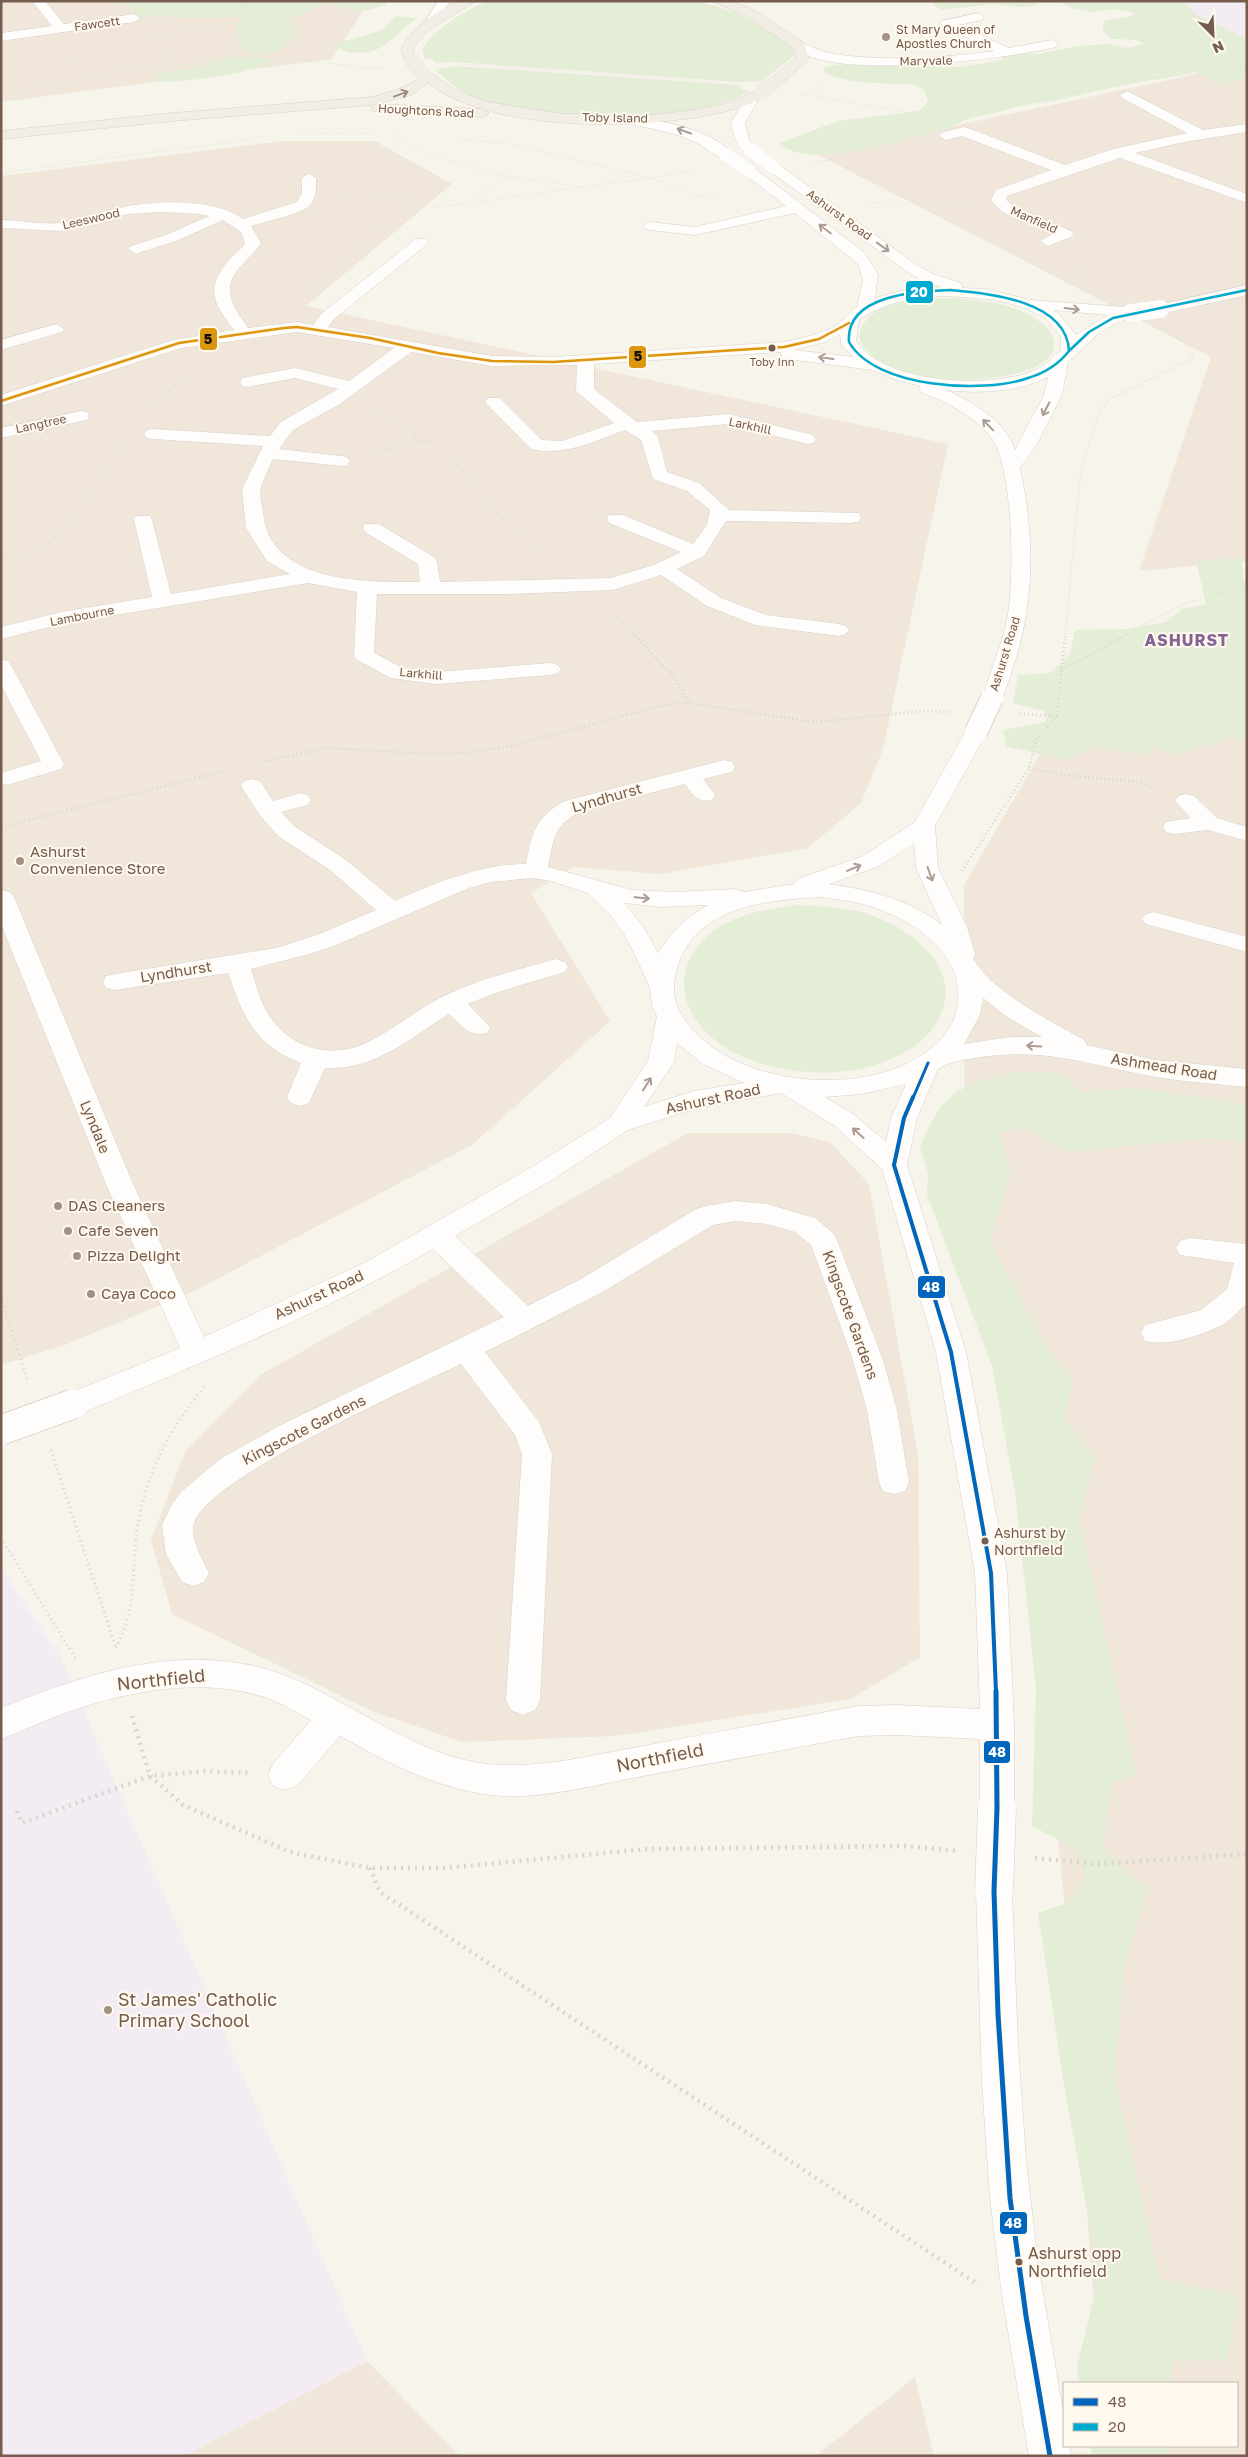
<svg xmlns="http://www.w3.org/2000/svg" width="1248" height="2457" viewBox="0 0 1248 2457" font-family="'Golos Text',sans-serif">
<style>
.residential{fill:#f0e7da}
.education{fill:#f4ecf3}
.green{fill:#e4eed7}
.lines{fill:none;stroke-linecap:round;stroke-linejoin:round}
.minor-casing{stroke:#d7d1ca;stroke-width:1}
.major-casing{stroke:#d8d1ca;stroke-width:1}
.path-far4{stroke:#dad3ce;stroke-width:1;stroke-dasharray:0.5 2;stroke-linecap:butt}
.path-far3{stroke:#dad3ce;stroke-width:2;stroke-dasharray:0.5 2.5;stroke-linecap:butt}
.path-far2{stroke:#dad3ce;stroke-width:2.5;stroke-dasharray:1 3;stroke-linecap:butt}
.path-far1{stroke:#dad3ce;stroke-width:3;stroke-dasharray:1 4;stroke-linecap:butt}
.path{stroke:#dad3ce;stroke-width:4.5;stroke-dasharray:2 5;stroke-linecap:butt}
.minor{fill:#fefdfc;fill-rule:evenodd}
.major{fill:#f2eee6;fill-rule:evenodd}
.minor-bridge-far4-casing{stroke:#d7d1ca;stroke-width:14;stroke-linecap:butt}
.minor-bridge-far3-casing{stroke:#d7d1ca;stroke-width:18;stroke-linecap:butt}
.minor-bridge-far2-casing{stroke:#d7d1ca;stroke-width:24;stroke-linecap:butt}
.minor-bridge-far1-casing{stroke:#d7d1ca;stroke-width:31;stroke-linecap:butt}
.minor-bridge-casing{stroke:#d7d1ca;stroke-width:39;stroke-linecap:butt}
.major-bridge-casing{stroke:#d8d1ca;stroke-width:14;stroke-linecap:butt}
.minor-bridge-far4{stroke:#fefdfc;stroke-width:14}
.minor-bridge-far3{stroke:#fefdfc;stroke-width:18}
.minor-bridge-far2{stroke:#fefdfc;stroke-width:22}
.minor-bridge-far1{stroke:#fefdfc;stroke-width:29}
.minor-bridge{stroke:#fefdfc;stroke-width:38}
.major-bridge{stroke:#f2eee6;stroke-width:14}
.bus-1-far2-casing{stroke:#fff9ef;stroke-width:6}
.bus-1-far1-casing{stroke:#fff9ef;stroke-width:8}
.bus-1-casing{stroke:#fff9ef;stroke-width:9}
.bus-2-casing{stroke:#fff9ef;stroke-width:5}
.bus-3-casing{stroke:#fff9ef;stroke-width:5}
.bus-1-far2{stroke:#0065bd;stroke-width:3}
.bus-1-far1{stroke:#0065bd;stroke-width:4}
.bus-1{stroke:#0065bd;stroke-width:5}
.bus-2{stroke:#00a9ce;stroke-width:2.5}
.bus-3{stroke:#dd970f;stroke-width:2.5}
.oneway{stroke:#a18f82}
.oneway2{stroke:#ac9c92}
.poi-dot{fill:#a39184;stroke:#fff9ef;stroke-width:2}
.bus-dot{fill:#765c4c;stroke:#fff9ef;stroke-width:2}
.labels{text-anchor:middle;stroke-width:4;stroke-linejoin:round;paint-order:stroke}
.far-bus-label{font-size:11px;fill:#765c4c;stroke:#fff9ef}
.far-street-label{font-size:12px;fill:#765c4c;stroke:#fff9ef}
.far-poi-label{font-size:12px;fill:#765c4c;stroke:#fff9ef;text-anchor:start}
.bus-label{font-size:14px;fill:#765c4c;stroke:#fff9ef;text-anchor:start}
.street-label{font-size:15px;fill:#765c4c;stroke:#fff9ef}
.poi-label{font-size:15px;fill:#765c4c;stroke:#fff9ef;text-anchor:start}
.far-district-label{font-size:16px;font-weight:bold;letter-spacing:1px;fill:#836492;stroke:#fff9ef}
.near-bus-label{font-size:16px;fill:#765c4c;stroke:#fff9ef;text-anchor:start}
.near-street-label{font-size:18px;fill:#765c4c;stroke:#fff9ef}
.near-poi-label{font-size:18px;fill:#765c4c;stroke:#fff9ef;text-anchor:start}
.line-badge{stroke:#fff9ef;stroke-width:2}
.badge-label{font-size:14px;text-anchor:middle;font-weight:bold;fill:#fff}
.pale-badge-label{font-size:14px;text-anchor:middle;font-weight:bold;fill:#111}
</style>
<rect width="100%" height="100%" fill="#f7f4ec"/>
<path class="residential" d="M1,1H369L332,59L1,102Z
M1247,63V561L1139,571L1211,357L819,155Z
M282,141H375L452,184L306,306L948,444L883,749L861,803L808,848L660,874L574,867L531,893L610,1021L472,1145L198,1289L65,1345L1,1365V176Z
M1247,719V2456H1125L1122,2446H1237V2383H1105L1098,2360L1063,1886L1014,1434L965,1252L964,885L1048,740Z
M688,1133H791L830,1142L869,1184L918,1454L920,1657L850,1699L616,1736L462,1742L374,1712L172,1614L151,1540L185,1452L262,1374Z
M367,2361L460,2456H184Z
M915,2377L934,2456H816Z"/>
<path class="education" d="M1168,1H1247V41Z
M1,1568L61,1658L367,2361L184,2456H1Z"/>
<path class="green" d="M123,1H386L385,5C372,10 359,13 346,9C341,7 336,4 331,4C316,4 303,13 290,20L291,24L299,29C290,49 264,60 243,49L235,27L241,17L176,18L170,15L139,18Z
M488,1H697L736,12L789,43L793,47L794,56L762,81L739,82L454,62L436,63L431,59H425L422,50C432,30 468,9 488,1Z
M933,1H1039L1033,6L1018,7L994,4L942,10L933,5Z
M1059,1H1183L1196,14L1247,39V78L1217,84L1196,72L1104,89L1059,100L1030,104L967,119L950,128C915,136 806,173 780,143L838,121L919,111L928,101L924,90L915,85C887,82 849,86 824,72V68C863,57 905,66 944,67C964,68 984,63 1002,60L1003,56L1021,53L1038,54L1078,46L1108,44L1126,48L1145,44L1136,40L1112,39L1102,30L1105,20L1129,17L1135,13L1116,9L1093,12L1072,8Z
M397,16L417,18C405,27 394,38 383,46C369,56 345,55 334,44L380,31Z
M233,56L273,59C252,76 187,81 159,82L153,77L161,72L206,67L205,62L223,60Z
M454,66L725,84L739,85L743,90L750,91C695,126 537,120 476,98C460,91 448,82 435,70Z
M950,298C980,300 1016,303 1040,322C1108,378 915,405 865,349C856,339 859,328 867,319C886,299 924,299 950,298Z
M1241,558L1244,581L1247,582V739L1232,737L1175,755L1154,747L1144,756L1095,745L1064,760L1006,746L1003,730L1046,722L1044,711L1013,703L1018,675L1050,673L1070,655L1075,630L1126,629L1166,622L1182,609L1206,604L1196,561Z
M797,905C819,906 840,907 861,912C900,923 959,960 943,1008C934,1037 909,1053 881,1063C830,1082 747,1073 707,1033C664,990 686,937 738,918C758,910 777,908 797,905Z
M1019,1072H1057L1083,1092L1136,1088L1247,1105V1142L1207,1138L1066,1152L1024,1126L999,1134L1011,1170L990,1240L1042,1340L1072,1381L1064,1420L1095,1457L1079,1519L1136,1775L1111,1783L1103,1849L1147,1890L1125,1964L1114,2076L1159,2279L1239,2296L1227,2360L1172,2361L1171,2383H1079L1077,2367L1099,2276L1064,2085L1038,1913L1071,1902L1086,1877L1077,1850L1032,1826L1036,1688L1015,1492L992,1366L927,1195L928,1173L920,1147C944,1090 960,1083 1019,1072Z
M1090,2446H1168V2456H1092Z"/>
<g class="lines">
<defs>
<path id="minor" d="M32,1H45L64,24L134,14L140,18L134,22L1,41V33L52,26Z
M438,1H450L433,28H425L423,25Z
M978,13L984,17L982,20L958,25L1009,48L1052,40L1058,44L1056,47C1012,58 823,83 794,46L800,42C810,45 818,51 829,53C877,62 944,58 994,51L940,24L942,21Z
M1127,91L1203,130L1247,124V132L1184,142L1135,153L1247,194V203L1120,158L1007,196L1006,199L1012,206L1071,231L1074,234L1071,237L1048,246L1040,241L1053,234L1002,212L991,200L996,190L1051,170L962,136L946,140L939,136L941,133L963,127L968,128L1065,165L1113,149L1187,133L1122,98L1120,95Z
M752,94L759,98L745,123L749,140L758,150L751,154C736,151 734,136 731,123L747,95Z
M630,116C660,121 714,129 733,155L731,158C719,161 707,148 697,143C674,131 650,129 625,123L623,120L625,117Z
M773,163L778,164L918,266L933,274L961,283L962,288L985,289L1031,300L1124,307L1137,310L1139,313L1137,316L1114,324L1098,334L1068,362L1062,395L1037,444L1020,468C1035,537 1035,604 1012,670C1008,681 1006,693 999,702L992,704L985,702L982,698C991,670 1003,643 1008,614C1014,576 1014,468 991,437C973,415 946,402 921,392L919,388L920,386L897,380L872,370L788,359L782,358L781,352L594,364V389L637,422L729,414L813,435L816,439L813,443L807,444L729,424L652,431L658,437L667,472L699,483L729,510L859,513L861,517L859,521L852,523L726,521L704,556L677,569L721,598L766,615L839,624L846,626L849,630L846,634L839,636L755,625L707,606L661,575L613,590L507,594H377L374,653L403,668L436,672L551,663L558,665L561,669L558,673L551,675L436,684L391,678L357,660L354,656L357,592L308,583L61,624L1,639V627L61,612L152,597L134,520L136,516H150L152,520L171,594L290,574L267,561L246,528L242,489L263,446L153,439L147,438L144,434L147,430L153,429L270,436L281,422L338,389L295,378L248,387L242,386L240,382L242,378L295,368L349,381L394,348L297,332L181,348L1,406V395L173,340L234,330C214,304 204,289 229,260C234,254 241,250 245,243L241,232L223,220L176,241L141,252L136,254L128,249L131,246L166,235L209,216L200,214L160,212L129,214L59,231L1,228V220C20,220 40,225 59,223C79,220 99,212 119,208C152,200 214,198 243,219L297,202L302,193V178L309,174L316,178C316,188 317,200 308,207C299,214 264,222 251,226L261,243C255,252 247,259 240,267C220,289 234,308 248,328L297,322L313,325L322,313L416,239H426L429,242L426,245L334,319L328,327L492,356L553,357L784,342C801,338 830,333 843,320C848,315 851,311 857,307L863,280L858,264L795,213L695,235L649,230L642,226L649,222L695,227L786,206L744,174L742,171L744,168H754L865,253L878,275L875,298L905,290L942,287L921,280L908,272L768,170L766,167ZM944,296C978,298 1016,299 1046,319C1051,323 1056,331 1061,337V350C1053,358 1044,367 1033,371C991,389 883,384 856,341L859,320C889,300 909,299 944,296ZM1053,310L1108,315L1076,335L1058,313ZM840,334L841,344L853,357L794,350L825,342ZM411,352L492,366L577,365L576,391L614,423L562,441L542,440L500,398H488L485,402L531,449C564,457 595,441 625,430L641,440L653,479L687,491L710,510L707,525L693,544L623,515H609L607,519L609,523L681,552L656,564L611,578L440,582L437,561L434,557L379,524H365L363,528L365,532L418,564L420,582C367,582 270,584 263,513C262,505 259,494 261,487C264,477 269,468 273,459L341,466L347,465L350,461L347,457L341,456L279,449L293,430L340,404ZM1048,377L1044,395L1015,450C1005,420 972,402 946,390C978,394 1019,392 1048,377Z
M1247,285V295L1160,314L1152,309L1154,306Z
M56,324L64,329L62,332L1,350V340Z
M81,411L87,412L90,416L87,420L1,438V428Z
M1,659L8,661L11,665L64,764L61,769L7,785L1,783V773L41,761L1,685Z
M976,726L984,727L987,732L935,826L938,868L967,927L975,954L973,958C990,991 1051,1021 1084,1040L1087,1045L1155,1060L1247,1069V1087C1216,1084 1186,1082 1156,1077C1090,1065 1043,1046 975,1058C962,1060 949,1062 938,1069L917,1118L907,1165L966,1352L1007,1573L1014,1725V1808L1009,1819L997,1824L985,1819L980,1808V1739L897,1735L858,1736C785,1750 711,1763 638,1777C588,1786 534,1802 483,1794C432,1786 385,1761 340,1736L297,1786L285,1790L273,1786L268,1775L273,1764L311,1720C297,1713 282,1703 267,1698C203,1676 127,1691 65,1713C43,1721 23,1731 1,1739V1708C84,1674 177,1644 266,1669C295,1677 321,1692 347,1706C392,1730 436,1758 487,1764C537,1769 589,1756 638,1747C711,1733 785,1720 858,1706L897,1705L980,1709L975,1573L936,1352L882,1169L835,1126L781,1093L697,1108L628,1130L555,1178L455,1236L528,1306L581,1279L696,1209L706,1206L736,1201L767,1204L815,1218L833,1233L837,1240L882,1357L897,1410L909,1482L905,1491L894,1494L883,1491L879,1482L867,1410L852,1357L811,1245L795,1232L767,1224L736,1221L713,1225L601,1293L485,1352L539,1422L552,1454L540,1700L535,1710L523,1715L511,1710L506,1700L522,1454L515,1435L461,1364C413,1387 208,1478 194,1523C190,1539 202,1559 209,1573L204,1582L193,1586L182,1582L166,1554L162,1525L172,1504L181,1492L220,1459L279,1426L504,1317L433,1249C322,1313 202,1363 84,1412L73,1416L62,1412L58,1404L62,1396L180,1348L106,1184L1,924L2,890L10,892L14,897L133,1184L204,1337L366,1262L537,1164L610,1118L648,1061L657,1016L652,1006L650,988L636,957L624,934L611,916L588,893L551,881L532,878L491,882L469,888L334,946L306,955L251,969C256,983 259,999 267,1012C289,1050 334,1061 372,1040C396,1028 416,1010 440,998C476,979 517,970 556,959L565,962L568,967L565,972L498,992L468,1004L490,1027L487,1033C469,1038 461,1025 449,1014C410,1038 374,1071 325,1068L309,1103L300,1106L291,1103L287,1097L301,1063C255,1046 243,1016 228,973L115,990L106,988L103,982L106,976L115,974L276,948L317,935L376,910L330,870L278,836L259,814L241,786L244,781L252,779L260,781L273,801L300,793L308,795L311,800L308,805L281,812L294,826L346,860L395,901C434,883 481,864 526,864C532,833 535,817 565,801L724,760L732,762L735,767L732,772L703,779L715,795L712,800C697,803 693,795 685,784L581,811C553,826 554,838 548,867L632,890L676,892L735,889L744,892L794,884L797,879L863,856L915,822L965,732L968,727ZM914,843L916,868L942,925C909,899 870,890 829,884L879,866ZM822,897C835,900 850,900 863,904C910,917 968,953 957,1008C952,1035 929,1053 906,1064C840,1096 719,1081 680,1012C672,999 673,979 678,965C698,905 769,900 822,897ZM624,903L661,907L708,905C686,917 672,932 658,953L644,928ZM983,998L1007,1017L1042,1037H1010L964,1044L980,1015ZM677,1043L703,1064L744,1083L694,1091L644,1107L674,1062ZM906,1084L891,1118L886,1142L853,1114L825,1097L862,1094Z
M1186,794L1194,796L1217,818L1247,827V841L1208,830L1174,834L1166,832L1163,827L1166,822L1191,818L1175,801L1178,796Z
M1154,912L1247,937V952L1146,924L1142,919L1146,914Z
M1190,1238L1247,1244V1304C1238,1311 1229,1322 1220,1326C1199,1336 1167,1347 1145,1341L1141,1333L1145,1325L1201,1310L1227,1289L1234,1263L1180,1255L1176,1248L1180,1241Z
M994,1874L1007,1879L1012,1891L1018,2045L1026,2160L1038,2263L1064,2417V2446H1070L1071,2456H1029L1002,2295L990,2198L982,2083L976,1891L981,1879Z"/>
<path id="major" d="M459,1H476L429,30L417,43L413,50L417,60L416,63H406L401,50C412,26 436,12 459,1Z
M713,1H731L754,10L804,43L809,59L779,86H769L767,83L769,80L796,58L794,48L746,16Z
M420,66L454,89L487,102L563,114L653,115L695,110L728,103L761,89L768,93C760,103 731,110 719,113C643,130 492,133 428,83L411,95L372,105L172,121L1,139V131L172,113L372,97C389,92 406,89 420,77L414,70Z
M378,104L482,109L489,113L482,117L373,111L371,108L373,105Z"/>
</defs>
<use href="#minor" class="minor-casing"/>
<use href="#major" class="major-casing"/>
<path class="path-far4" d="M239,1L245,6L231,24L239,52L368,68L386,67
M153,34L231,24
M152,35L179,65L218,59L239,52
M108,47L126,69
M63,54L81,76L175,62
M8,61L28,89
M457,64L721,82
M1151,79L1247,68
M816,82L826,98
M1,93L87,80L82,76
M801,94L930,116
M986,112L1102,86
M392,133C421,155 472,168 508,176
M300,134L374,133
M455,139L510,144L651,178L698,169
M811,150L863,177L881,190L921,203L972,204
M798,152L922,126
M813,163L829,160
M1,173L271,136
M508,176L582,187L466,204Z
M582,187L651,178L694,195L717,199
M335,193L362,192L418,200
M867,203H918
M318,279L404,206L419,200L436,207L466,204
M1075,279L1071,277L1091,260L1080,255"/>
<path class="path-far3" d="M1072,277L1081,281
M293,300L320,277
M372,407L413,427L416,441H436C472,482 504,527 549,558
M155,408L188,369
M368,455L416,441
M1,557L44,548L78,516L116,452L126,441
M613,612L636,637
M1065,637L1081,469L1100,410L1109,399L1188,361L1193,354L1191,348L1174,335
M1122,637L1180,605L1247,586"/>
<path class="path-far2" d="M635,636L675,678L689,703
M1062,670L1124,636
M1020,714L1057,716
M265,761L325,748L434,754L475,752L511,746L669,704L689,703L813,722L923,711L951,712
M1029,768L1063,775L1139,782L1158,790
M1,827L225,771
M962,871L1029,768L1036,740L1057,716L1065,636"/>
<path class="path-far1" d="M1,1297L28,1382
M51,1450L116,1648
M1,1538L76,1659
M116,1648C136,1609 132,1578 136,1537C142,1481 169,1428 205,1386"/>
<path class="path" d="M132,1716L150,1776L183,1805L290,1852L370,1868H445L648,1849L906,1846L957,1851
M17,1811L22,1823L150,1776L204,1771L249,1773
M1035,1858L1096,1864L1247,1854
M370,1868L380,1892L979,2285"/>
<use href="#minor" class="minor"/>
<use href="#major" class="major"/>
<defs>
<path id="minor-bridge-far4" d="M751,150L773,167
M726,155L749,171"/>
<path id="minor-bridge-far3" d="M1131,313L1160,309"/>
<path id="minor-bridge-far2" d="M976,732L992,698"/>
<path id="minor-bridge-far1" d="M1,1430L73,1404"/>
<path id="minor-bridge" d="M994,1891L997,1808"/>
<path id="major-bridge" d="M411,60L420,70
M761,93L774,83"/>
</defs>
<use href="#minor-bridge-far4" class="minor-bridge-far4-casing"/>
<use href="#minor-bridge-far3" class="minor-bridge-far3-casing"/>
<use href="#minor-bridge-far2" class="minor-bridge-far2-casing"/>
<use href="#minor-bridge-far1" class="minor-bridge-far1-casing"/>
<use href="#minor-bridge" class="minor-bridge-casing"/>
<use href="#major-bridge" class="major-bridge-casing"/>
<use href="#minor-bridge-far4" class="minor-bridge-far4"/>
<use href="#minor-bridge-far3" class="minor-bridge-far3"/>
<use href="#minor-bridge-far2" class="minor-bridge-far2"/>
<use href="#minor-bridge-far1" class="minor-bridge-far1"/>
<use href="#minor-bridge" class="minor-bridge"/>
<use href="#major-bridge" class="major-bridge"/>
<defs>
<path id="bus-1-far2" d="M913,1098L928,1063"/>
<path id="bus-1-far1" d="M913,1097L904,1118L894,1165L951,1352L991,1573L996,1692"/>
<path id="bus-1" d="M996,1691L997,1808L994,1891L998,2014L1010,2198L1026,2316L1050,2456"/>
<path id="bus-2" d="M950,290C989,293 1067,301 1069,351C1058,365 1045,373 1028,378C983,394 875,388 849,342C845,295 917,291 950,290Z
M1069,351L1089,332L1113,318L1247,290"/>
<path id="bus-3" d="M1,401L179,343L284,328L297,327L370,338L438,353L492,361L553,362L784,347L819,339L849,323"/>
</defs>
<use href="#bus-1-far2" class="bus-1-far2-casing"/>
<use href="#bus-1-far1" class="bus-1-far1-casing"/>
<use href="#bus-1" class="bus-1-casing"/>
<use href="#bus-2" class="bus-2-casing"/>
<use href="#bus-3" class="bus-3-casing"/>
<use href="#bus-1-far2" class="bus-1-far2"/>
<use href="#bus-1-far1" class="bus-1-far1"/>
<use href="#bus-1" class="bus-1"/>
<use href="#bus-2" class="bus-2"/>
<use href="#bus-3" class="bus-3"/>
</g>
<defs><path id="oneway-shaft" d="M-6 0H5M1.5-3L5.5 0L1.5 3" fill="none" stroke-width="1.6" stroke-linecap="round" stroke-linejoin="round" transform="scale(1.25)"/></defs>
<use class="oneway" href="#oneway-shaft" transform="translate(401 94) rotate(-20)"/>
<g class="oneway2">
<use href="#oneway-shaft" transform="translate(684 131) rotate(-161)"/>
<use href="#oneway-shaft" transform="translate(825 229) rotate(-143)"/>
<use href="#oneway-shaft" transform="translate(883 247) rotate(36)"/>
<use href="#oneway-shaft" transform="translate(1072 309) rotate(7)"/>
<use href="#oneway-shaft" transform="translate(826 358) rotate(-172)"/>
<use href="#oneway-shaft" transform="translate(1046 409) rotate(117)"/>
<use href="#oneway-shaft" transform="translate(988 425) rotate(-134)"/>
<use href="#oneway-shaft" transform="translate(854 868) rotate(-23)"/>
<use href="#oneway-shaft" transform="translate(930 874) rotate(70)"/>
<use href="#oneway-shaft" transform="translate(642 898) rotate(5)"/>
<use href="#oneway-shaft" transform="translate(1034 1046) rotate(-177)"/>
<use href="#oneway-shaft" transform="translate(647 1084) rotate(-58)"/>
<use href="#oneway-shaft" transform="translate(858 1133) rotate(-138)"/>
</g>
<g class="poi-dot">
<circle cx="886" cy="37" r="5"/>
<circle cx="20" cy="861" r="5"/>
<circle cx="58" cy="1206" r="5"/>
<circle cx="68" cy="1231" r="5"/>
<circle cx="77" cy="1256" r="5"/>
<circle cx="91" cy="1294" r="5"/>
<circle cx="108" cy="2010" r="5"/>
</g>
<g class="bus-dot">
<circle cx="772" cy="348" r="4.5"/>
<circle cx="985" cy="1541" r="4.5"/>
<circle cx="1019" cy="2262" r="4.5"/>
</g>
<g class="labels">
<g class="far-bus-label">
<text x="772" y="366">Toby Inn</text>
</g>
<g class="far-street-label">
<text transform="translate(97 24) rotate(-8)" y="4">Fawcett</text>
<text transform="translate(926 61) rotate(-1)" y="4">Maryvale</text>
<text transform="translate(426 111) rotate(3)" y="4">Houghtons Road</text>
<text transform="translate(615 118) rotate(1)" y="4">Toby Island</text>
<text transform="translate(839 215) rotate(36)" y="4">Ashurst Road</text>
<text transform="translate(91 219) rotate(-13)" y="4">Leeswood</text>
<text transform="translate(1034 220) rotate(24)" y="4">Manfield</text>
<text transform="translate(41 424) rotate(-12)" y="4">Langtree</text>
<text transform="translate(750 426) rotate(12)" y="4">Larkhill</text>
<text transform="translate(82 616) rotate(-11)" y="4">Lambourne</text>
<text transform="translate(1005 654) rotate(-73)" y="4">Ashurst Road</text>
<text transform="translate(421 674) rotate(5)" y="4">Larkhill</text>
</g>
<g class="far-poi-label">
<text x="896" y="34">St Mary Queen of<tspan x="896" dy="14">Apostles Church</tspan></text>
</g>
<g class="bus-label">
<text x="994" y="1538">Ashurst by<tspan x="994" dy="17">Northfield</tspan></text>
</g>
<g class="street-label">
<text transform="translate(607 798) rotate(-16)" y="5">Lyndhurst</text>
<text transform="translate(176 972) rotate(-9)" y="5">Lyndhurst</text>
<text transform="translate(1164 1067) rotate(9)" y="5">Ashmead Road</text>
<text transform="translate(713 1099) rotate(-12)" y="5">Ashurst Road</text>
<text transform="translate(95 1127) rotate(68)" y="5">Lyndale</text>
<text transform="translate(319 1295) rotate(-25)" y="5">Ashurst Road</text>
<text transform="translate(850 1315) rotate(70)" y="5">Kingscote Gardens</text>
<text transform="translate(304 1430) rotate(-27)" y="5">Kingscote Gardens</text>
</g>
<g class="poi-label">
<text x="30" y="857">Ashurst<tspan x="30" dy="17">Convenience Store</tspan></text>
<text x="68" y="1211">DAS Cleaners</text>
<text x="78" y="1236">Cafe Seven</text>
<text x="87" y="1261">Pizza Delight</text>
<text x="101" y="1299">Caya Coco</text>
</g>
<g class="far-district-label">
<text x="1187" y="646">ASHURST</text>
</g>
<g class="near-bus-label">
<text x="1028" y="2259">Ashurst opp<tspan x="1028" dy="18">Northfield</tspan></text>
</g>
<g class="near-street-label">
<text transform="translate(161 1680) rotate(-6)" y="6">Northfield</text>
<text transform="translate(660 1758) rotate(-11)" y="6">Northfield</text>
</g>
<g class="near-poi-label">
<text x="118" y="2006">St James' Catholic<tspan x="118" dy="21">Primary School</tspan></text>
</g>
</g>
<g class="line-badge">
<rect x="905" y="280" width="29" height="24" rx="5" fill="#00a9ce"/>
<rect x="199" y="327" width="19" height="24" rx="5" fill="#dd970f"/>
<rect x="628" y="345" width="19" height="24" rx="5" fill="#dd970f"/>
<rect x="917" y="1275" width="29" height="24" rx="5" fill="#0065bd"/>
<rect x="983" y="1740" width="28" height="24" rx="5" fill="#0065bd"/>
<rect x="999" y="2211" width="29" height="24" rx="5" fill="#0065bd"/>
</g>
<g class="badge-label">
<text x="919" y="297">20</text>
<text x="931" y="1292">48</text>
<text x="997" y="1757">48</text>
<text x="1013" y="2228">48</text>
</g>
<g class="pale-badge-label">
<text x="208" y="344">5</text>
<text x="638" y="361">5</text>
</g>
<rect width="1248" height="2457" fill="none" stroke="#765c4c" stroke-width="5"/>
<rect x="1063" y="2382" width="175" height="65" fill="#fff9ef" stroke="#c8baae"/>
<rect x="1073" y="2398" width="25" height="8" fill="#0065bd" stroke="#c8baae"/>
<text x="1108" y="2407" font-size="15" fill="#765c4c">48</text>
<rect x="1073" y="2423" width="25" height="8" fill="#00a9ce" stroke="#c8baae"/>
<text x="1108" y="2432" font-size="15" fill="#765c4c">20</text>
<g transform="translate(1213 35) rotate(156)" stroke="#fff9ef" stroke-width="4" paint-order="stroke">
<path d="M0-4L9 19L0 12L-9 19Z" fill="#765c4c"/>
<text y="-8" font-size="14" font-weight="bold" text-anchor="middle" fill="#765c4c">N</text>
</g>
</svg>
